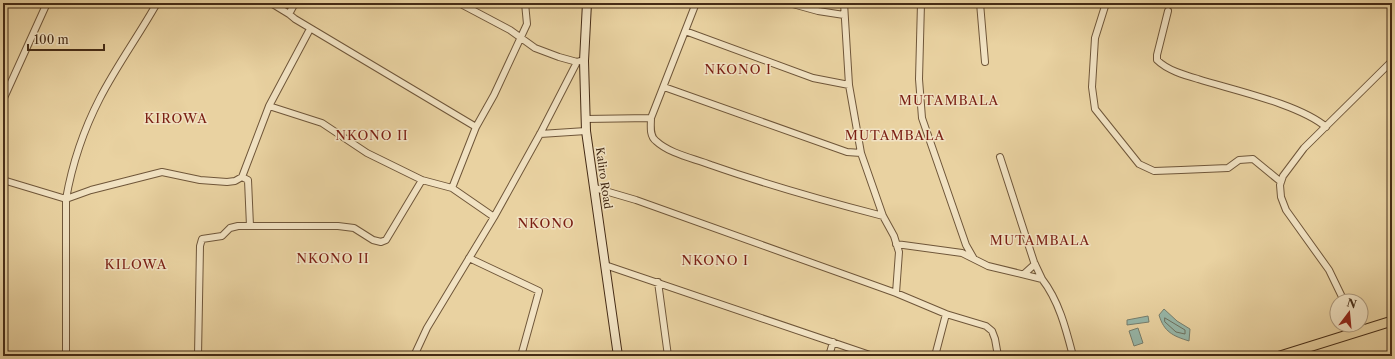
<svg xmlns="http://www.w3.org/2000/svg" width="1395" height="359" viewBox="0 0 1395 359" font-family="'Libre Caslon Text',serif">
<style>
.water{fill:#97b7a9;stroke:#777f6e}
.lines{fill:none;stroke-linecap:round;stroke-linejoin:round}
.shore{stroke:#6e7260;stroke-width:1}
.street-casing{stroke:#6f5639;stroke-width:8}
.secondary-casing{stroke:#462c16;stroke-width:10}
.primary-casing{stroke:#462c16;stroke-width:11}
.street{stroke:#f1e2c2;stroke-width:6}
.secondary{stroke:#f1e2c2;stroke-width:8}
.primary{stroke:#e9d2a1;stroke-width:9}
.labels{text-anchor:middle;stroke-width:3;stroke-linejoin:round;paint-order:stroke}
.street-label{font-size:11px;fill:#462c16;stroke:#f1e2c2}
.quarter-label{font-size:13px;letter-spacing:1px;fill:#7a1f14;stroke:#f1e2c2}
</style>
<rect width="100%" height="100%" fill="#e9d2a1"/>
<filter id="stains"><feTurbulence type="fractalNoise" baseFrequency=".005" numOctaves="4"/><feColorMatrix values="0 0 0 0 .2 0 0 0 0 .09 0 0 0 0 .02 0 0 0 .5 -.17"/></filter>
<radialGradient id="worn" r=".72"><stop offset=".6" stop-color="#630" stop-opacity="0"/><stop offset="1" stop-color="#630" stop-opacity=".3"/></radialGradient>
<path class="water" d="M1164,309L1177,321L1190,329L1189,341C1173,336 1164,332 1159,315Z
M1148,316L1149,322L1127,325V320Z
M1138,328L1143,343L1134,346L1129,331Z"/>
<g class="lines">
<path class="shore" d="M1165,318L1185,330V334L1176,332L1165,322Z"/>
<defs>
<path id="street" d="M271,3L289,14
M295,3L289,14L295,19L476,127
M459,3L510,30L535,48L559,57L577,62L580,61
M696,3L651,118C651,125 649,136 656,141C670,154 693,158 711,165C768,185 825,201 883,216
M789,3L818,11L844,15
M844,3L849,85L861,153L883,216L894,236L899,252L896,293
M921,3L919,79L922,118L966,245L974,259L988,266L1042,279C1059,301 1066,329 1073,356
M980,3L985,62
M1106,3L1095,38L1092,87L1095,109L1139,164L1154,171L1181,170L1228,168L1239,160L1253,159L1281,182
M1168,11L1157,55V60C1167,70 1184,75 1198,79C1233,90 1299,104 1326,127
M685,31L813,78L849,85
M664,87L847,152L861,153
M3,100L47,3
M269,106L322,123L367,153L422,180L452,188L494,217
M585,119L651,118
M540,134L586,131
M1000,157L1034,262L1042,279
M242,177L248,180L250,226
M3,180L66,199L91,190L162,172L200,180L227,182L235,181L242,177L269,106L310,29
M452,188L476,127L494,95L527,24L525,3
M595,188L636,200L896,293L946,314L986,326L992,331L995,339L998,356
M896,244L962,253L974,259
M469,258L539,291L521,356
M605,265L873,356
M1024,274L1035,264
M658,282L668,356
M1344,301L1329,270L1286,210L1281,197L1280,185L1283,176L1304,148L1392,61
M66,356V199C72,165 84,129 100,98C117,65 139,35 157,3
M198,356L200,246L202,239L222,236L230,228L238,226H338L354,228L373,240L381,242L386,240L422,180
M414,356L427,328L494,217L540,134L577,62
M829,356L833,342
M935,356L946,314"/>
<path id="secondary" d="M587,3L584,61L586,131L618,356"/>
<path id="primary" d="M1280,356L1392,321"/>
</defs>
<use href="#street" class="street-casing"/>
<use href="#secondary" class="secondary-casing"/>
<use href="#primary" class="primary-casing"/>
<use href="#street" class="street"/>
<use href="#secondary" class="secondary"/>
<use href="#primary" class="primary"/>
</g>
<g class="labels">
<g class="street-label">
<text transform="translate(604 178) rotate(82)" y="4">Kaliro Road</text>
</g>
<g class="quarter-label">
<text x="738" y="74">NKONO I</text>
<text x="949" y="105">MUTAMBALA</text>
<text x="176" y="123">KIROWA</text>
<text x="372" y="140">NKONO II</text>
<text x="895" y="140">MUTAMBALA</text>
<text x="546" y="228">NKONO</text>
<text x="1040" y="245">MUTAMBALA</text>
<text x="333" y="263">NKONO II</text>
<text x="715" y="265">NKONO I</text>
<text x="136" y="269">KILOWA</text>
</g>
</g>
<rect width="1395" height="359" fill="none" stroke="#e9d2a1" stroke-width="16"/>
<rect x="4" y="4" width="1387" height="351" fill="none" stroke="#462c16" stroke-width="2"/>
<rect x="8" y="8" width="1379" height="343" fill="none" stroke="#462c16"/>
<g transform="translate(1349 313) rotate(16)"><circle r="19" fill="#f1e2c2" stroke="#ad997d"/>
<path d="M0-3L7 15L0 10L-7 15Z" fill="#8f2418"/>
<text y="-6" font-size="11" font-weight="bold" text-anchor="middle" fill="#462c16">N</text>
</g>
<path d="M28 44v6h76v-6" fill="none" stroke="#462c16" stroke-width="2"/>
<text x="34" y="44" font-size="12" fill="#462c16" stroke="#f1e2c2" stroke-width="3" paint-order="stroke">100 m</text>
<rect width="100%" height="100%" filter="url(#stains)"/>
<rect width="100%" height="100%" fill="url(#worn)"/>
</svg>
